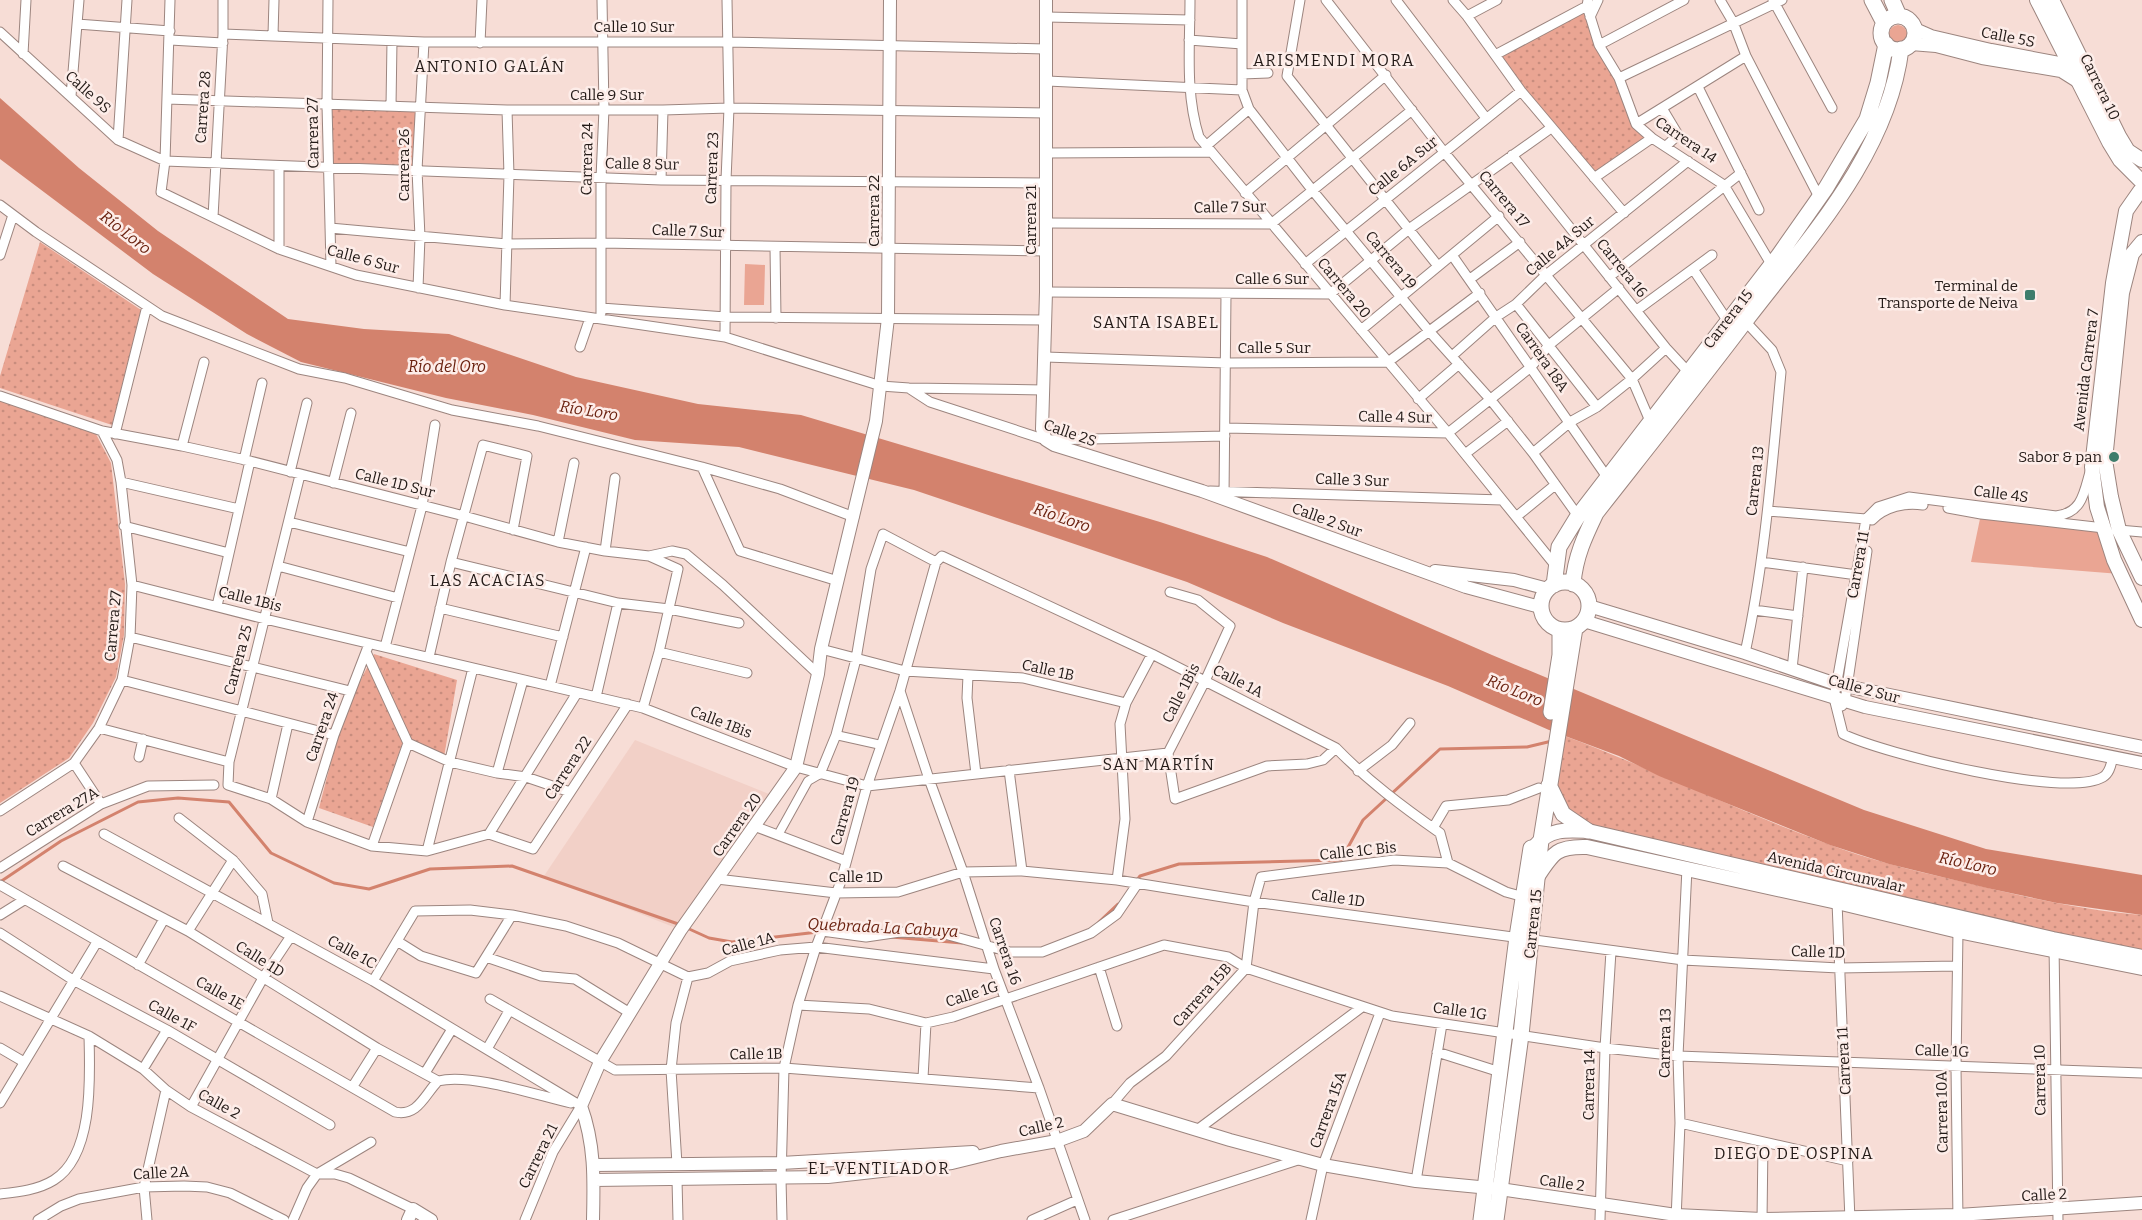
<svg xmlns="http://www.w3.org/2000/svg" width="2142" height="1220" viewBox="0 0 2142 1220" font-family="Bitter,serif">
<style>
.built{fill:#f2d0c7}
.green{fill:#eaa593}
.park{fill:url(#park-dots)}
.water{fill:#d3826d}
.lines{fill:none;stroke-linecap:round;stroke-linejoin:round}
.stream{stroke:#d3826d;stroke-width:3}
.pedestrian-casing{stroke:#9c857f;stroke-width:10}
.minor-casing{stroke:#9c857f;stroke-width:11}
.tertiary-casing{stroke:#9c857f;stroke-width:14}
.secondary-casing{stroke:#9c857f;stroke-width:16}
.primary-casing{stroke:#9c857f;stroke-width:17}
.pedestrian{stroke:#fff;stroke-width:8}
.minor{stroke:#fff;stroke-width:9}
.tertiary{stroke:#fff;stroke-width:12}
.secondary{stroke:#fff;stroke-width:14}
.primary{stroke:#fff;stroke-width:15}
.poi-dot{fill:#3e7d6c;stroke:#fdede9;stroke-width:2}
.labels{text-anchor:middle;stroke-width:5;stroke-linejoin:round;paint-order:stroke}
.street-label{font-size:15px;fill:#231a17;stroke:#fdede9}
.poi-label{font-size:15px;fill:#231a17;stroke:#fdede9;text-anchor:end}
.neighbourhood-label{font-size:16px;letter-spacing:1.5px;fill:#231a17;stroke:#fdede9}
.water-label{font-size:16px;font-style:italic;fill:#6a210f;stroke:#fdede9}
</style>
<defs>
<pattern id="park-dots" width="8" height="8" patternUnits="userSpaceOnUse" patternTransform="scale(1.5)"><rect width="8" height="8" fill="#eaa593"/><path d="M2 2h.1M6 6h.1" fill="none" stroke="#c88d7e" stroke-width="1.8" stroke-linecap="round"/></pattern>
</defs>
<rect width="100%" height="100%" fill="#f7ddd6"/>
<path class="built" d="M635,740L769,794L676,928L544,876Z"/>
<path class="green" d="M1889 34a9 9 0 1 1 18 0a9 9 0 1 1-18 0Z
M745,264L765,265L764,305H744Z
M1981,514L2104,528L2120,574L1971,562Z"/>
<path class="park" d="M1587,6L1636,124L1652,138L1594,178L1495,55Z
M327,105L420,107L417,170L329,167Z
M40,242L141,310L112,425L0,388V376Z
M0,401L96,434L111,463L125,584L124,635L116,677L93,723L69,758L0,803Z
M374,654L457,680L444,757L405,736L373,827L319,808L338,735L353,695Z
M1559,734C1650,767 1737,811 1828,844C1869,860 1912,870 1955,880C2016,895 2079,910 2142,915V957L1588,831L1552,795Z"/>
<path class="water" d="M0,98L79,168L158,231L288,319L364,329L449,334L576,377L698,404L801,415L1160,522L1267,557L1492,655L1864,810L1986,849L2142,875V915L2057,903L1987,888L1889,864L1830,845L1659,776L1619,756L1549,730L1448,686L1283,623L1187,582L914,490L739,447L635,440L533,415L446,398L301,362L247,334L153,274L0,159Z"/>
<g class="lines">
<path class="stream" d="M1137,880L1140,876L1179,864L1341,860L1363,820L1440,749L1527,747L1552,741
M0,882L61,841L138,802L178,798L229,802L271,853L334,883L369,889L430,869L512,866L681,925
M1099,922L1118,904
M687,928L709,938L732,942L818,932
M891,937L962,943"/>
<defs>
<path id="pedestrian" d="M836,735L881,745
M778,835L808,781L820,774"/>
<path id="minor" d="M170,0L165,161L161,192L279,249L356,275L505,305L725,337L881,386L909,388L1044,390
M328,0L327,105L331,266
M1190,0C1190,46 1185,93 1199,137L1448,433L1555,565
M1242,0V90L1249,109L1313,191L1429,331L1490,399L1533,453L1578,516
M1300,0L1287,76L1438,266
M1326,0L1444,152L1632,379L1650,421
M1396,0L1486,118
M1453,0L1467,16L1521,91L1624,213
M1588,0L1587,6L1599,45L1619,78L1636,124L1652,138L1724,185L1771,264
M1720,0L1733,22L1746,56L1819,197
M1773,0L1832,108
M1467,16L1497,0
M1046,17L1190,20
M1590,17L1598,0
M77,24L170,31
M0,32L118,140L165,161L661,180L1046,183
M223,34L424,42H728L1046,49
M273,35L274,0
M170,40L223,43
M1189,40L1242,44
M480,43L482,0
M1599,45L1684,0
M23,54L26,0
M1495,55L1587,6
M1242,74L1268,73
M1619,78L1782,0
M1047,81L1242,90
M1698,87L1759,210
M71,96L79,0
M167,99L507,110H663L729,108L1046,113
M391,106L392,41
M1662,108L1677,133V136L1666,146
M1636,124L1746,56
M118,140L127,0
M1206,146L1249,109
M1046,153L1211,152
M1512,155L1666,348L1692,376
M279,166V249
M1594,178L1652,138
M661,180L663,110
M1245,193L1386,75
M0,205L36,232L162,316L299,369L345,378L452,410L538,426L702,467L780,489L854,517
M213,217L223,34V0
M1046,223L1271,224L1412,110
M330,228L507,244L602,243L1046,251
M775,247L776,318
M0,255L13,215
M1452,255L1607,477
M1305,264L1521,91
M1693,269L1727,320
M1609,277L1741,173
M1470,279L1520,242
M418,288L420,237L417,170L424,42
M1046,292L1330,294L1409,229L1551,128
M1516,304L1597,407
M505,305L509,175L507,110
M601,308L726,317L1045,320
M1637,310L1712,255
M601,313V178L604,109L602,0
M1361,330L1499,216
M725,337L726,180L729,108L727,0
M580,347L590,318
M1452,356L1496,317L1516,304L1546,275L1688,161
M1045,357L1226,363L1388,362L1480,293
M910,389L930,402L1046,440L1225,436
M0,396L102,431L182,446L250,461L464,516L558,542L605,551L649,556L678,569L659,652L643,708
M1418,399L1459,364
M1225,428L1448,433L1531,367L1549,345L1619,288
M115,434L147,306
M182,446L204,362
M1533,453L1570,422L1597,407L1632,379L1666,348
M1465,454L1508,421
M244,460L262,383
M702,467L740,551L838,581
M290,472L307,403
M2090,472C2084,493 2082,513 2056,516L1909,497L1878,507L1866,519L1834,698L1843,734C1884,754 2065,799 2103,777C2110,773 2111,764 2113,757
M300,475L229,762L228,785L271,799L307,822L372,846L427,851L489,834L533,849L628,704
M121,482L239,509
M333,483L351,413
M1210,491L1502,500
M1224,496L1226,294
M1948,508L1981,514L2104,528
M1768,511L1866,519
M1516,517L1555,485
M1872,520C1885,507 1905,502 1923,505
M289,522L410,552
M124,526L229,553
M2119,530L2142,532
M558,542L574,463
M605,551L615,478
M649,556L672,551L686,554L723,585L818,674
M451,562L618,603L669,609L739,623
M1761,562L1857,575
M278,566L398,598
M132,585L265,619L643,708L796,767L867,786L1168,753
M217,606L250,461
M440,608L563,637
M1754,610L1798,616
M130,637L350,691
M385,647L422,506L435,425
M821,649L905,671L1023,678L1126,703
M366,652L408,743
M659,652L747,673
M1745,653C1765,561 1772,466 1781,372L1772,350L1745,321
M429,657L451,562L483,445L527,456L513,530
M1792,669L1803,567
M968,675L967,698L976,774
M122,680L334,735
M550,686L586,547
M900,691L929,779L963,872L994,969L1039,1088L1085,1220
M596,697L618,603
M1842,706L1845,701L1867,551
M99,728L229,762
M408,743L450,762L497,773L526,777L570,792
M1168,753L1175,799L1267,766L1307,764L1323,760L1336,748
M1168,753L1205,681L1230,626L1198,600L1170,592
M139,757L143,739
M74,763L101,804
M1009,770L1022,871
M1358,771L1392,745L1410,723
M497,773L523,680
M820,774L836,735L856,659L871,569L883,534L936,562
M271,799L288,724
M0,811L74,763L99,728L122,680L130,637L132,585L121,482L117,460L102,431
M179,818L233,860L262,894L268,923
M307,822L334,735L369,644
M754,826L846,861
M1433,828L1446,806L1508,800L1539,788
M104,834L373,981L581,1106
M489,834L577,693
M372,846L408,743
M427,851L473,668
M63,866L188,931L377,1048L438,1081
M0,868L101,804L148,786L214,785
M717,879L836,893L898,892L963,872L1022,871L1117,880L1254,902L1683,960L1839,968L1957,966
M1117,880L1125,819L1120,724L1126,703L1152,654
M0,885L395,1112C418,1117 425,1094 438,1081
M1837,902L1850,1220
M0,915L24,900
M188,931L233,860
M822,931L866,937L900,932L941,933L1010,952H1042L1091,933L1117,914L1138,883
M1958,931L1956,1067L1958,1220
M0,933L73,980L167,1030L330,1125
M397,941L421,956L476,973L512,915
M2054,945L2058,1220
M486,957L541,976L575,979L630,1013
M138,965L164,919
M1099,967L1117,1026
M373,981L415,911L470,910L512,915L566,926L618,943L688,977L708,973L730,961L780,950L816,947L994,969
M0,996L89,1036L143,1069L166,1090L191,1107L317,1174H335L349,1178L413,1209
M490,999L615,1070L784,1068L1039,1088
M798,1005L869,1009L926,1023L953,1017L1164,945L1228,957L1246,968L1392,1016L1605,1048L1678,1056L2142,1073
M0,1048L24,1062
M487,1049L509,1011
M1437,1052L1500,1072
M143,1069L167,1030
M425,1073L452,1029
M923,1078L926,1023
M438,1081C471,1073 536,1095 571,1103
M353,1086L377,1048
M0,1103L97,942
M1112,1104L1130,1083L1166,1056L1246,968L1254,902L1261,877L1394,860L1448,863L1506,892L1524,897
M191,1107L263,978L291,936
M1680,1123L1848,1161
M1197,1130L1362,1007
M677,1164L671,1070L676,1023L688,977
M677,1180L678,1220
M1416,1181L1442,1024
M0,1194C18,1192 38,1190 54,1180C94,1155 90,1077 89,1036
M38,1220L61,1206L79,1199L144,1187L184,1186L207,1187L230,1193L284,1220
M147,1220L144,1187L166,1090
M293,1220L307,1188L317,1174L371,1142
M525,1220L553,1152L581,1106
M782,1220L781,1179L784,1068L798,1005L816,947L841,881L867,786L900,691L936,562L942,556L1152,654L1336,748C1368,781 1403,807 1440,833L1448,863
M1032,1220L1077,1200
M1113,1220L1301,1159
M1311,1220L1323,1165L1380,1013
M1600,1220L1605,1048L1611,951
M1676,1220L1680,1123L1678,1056L1687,868
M1762,1220L1763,1143"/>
<path id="tertiary" d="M1046,0V292L1042,429L1046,440L1054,445L1202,491L1466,587L1540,607
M1915,29L1931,36L1991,50L2075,66
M1911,44L1936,46L1982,58L2061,71L2080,83
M1435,571L1514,580L1548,589
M1589,606L1745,653L1836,684L2142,747
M1584,621L1865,707L2142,763
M594,1165L781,1163L973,1152
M594,1180L828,1177L952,1163L1001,1151L1057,1141L1084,1131L1112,1104L1230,1140L1323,1165L1416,1181L1500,1189L1676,1215L1762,1219L1958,1215L2142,1203
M408,1220L413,1209L431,1220
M593,1220C594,1180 595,1144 581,1106L600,1062L680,931L796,767L818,674L821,649L876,421L888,318L890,0"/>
<path id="secondary" d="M2037,0L2109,142L2120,160L2142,182
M2052,0L2119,136L2128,151L2142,160
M2140,191L2126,211L2113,283L2092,467L2097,507L2114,560L2142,620
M2142,242L2132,254L2122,293L2105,460L2111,497L2119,530L2142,578
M1536,845C1550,828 1568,830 1588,831L2053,939L2142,957
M1538,876C1553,853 1557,846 1587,847L1837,902L1958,931L2142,968"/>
<path id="primary" d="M1872,0L1884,23
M1892,0L1899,16
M1881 33a17 17 0 1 1 34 0a17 17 0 1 1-34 0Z
M1541 606a24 24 0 1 1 48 0a24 24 0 1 1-48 0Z
M1573,584C1575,557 1585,536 1596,513C1647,448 1698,384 1747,319C1809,238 1888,154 1901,49
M1554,585L1559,547L1578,516L1779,255L1826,188L1867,119L1878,83L1886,44
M1551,712L1560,655V630
M1549,785L1563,814L1588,831
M1481,1220L1517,937L1531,848
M1496,1220L1521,1035L1541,840L1575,628"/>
</defs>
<use href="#pedestrian" class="pedestrian-casing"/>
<use href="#minor" class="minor-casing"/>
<use href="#tertiary" class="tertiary-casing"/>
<use href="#secondary" class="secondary-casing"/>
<use href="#primary" class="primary-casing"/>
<use href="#pedestrian" class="pedestrian"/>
<use href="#minor" class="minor"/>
<use href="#tertiary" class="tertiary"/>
<use href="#secondary" class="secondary"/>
<use href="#primary" class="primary"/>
</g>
<g class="poi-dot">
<rect x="2024" y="289" width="12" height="12" rx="3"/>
<circle cx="2114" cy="457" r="6"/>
</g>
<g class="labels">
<g class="street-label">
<text x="634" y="32">Calle 10 Sur</text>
<text transform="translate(2008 37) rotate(11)" y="5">Calle 5S</text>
<text transform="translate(2100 87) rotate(64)" y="5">Carrera 10</text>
<text transform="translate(88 92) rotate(42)" y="5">Calle 9S</text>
<text x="607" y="100">Calle 9 Sur</text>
<text transform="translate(203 107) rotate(-86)" y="5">Carrera 28</text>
<text transform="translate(313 133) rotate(-91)" y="5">Carrera 27</text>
<text transform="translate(1686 140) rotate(34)" y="5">Carrera 14</text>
<text transform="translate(587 159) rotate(-89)" y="5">Carrera 24</text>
<text transform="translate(642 164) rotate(1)" y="5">Calle 8 Sur</text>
<text transform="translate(404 165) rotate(-90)" y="5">Carrera 26</text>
<text transform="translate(1403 166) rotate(-39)" y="5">Calle 6A Sur</text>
<text transform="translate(712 168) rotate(-88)" y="5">Carrera 23</text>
<text transform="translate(1504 199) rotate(50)" y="5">Carrera 17</text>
<text transform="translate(1230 207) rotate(-1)" y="5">Calle 7 Sur</text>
<text transform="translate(874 211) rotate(-90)" y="5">Carrera 22</text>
<text transform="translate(1031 220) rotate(-90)" y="5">Carrera 21</text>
<text transform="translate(688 231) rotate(2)" y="5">Calle 7 Sur</text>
<text transform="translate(1560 246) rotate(-40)" y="5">Calle 4A Sur</text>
<text transform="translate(363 259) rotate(15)" y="5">Calle 6 Sur</text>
<text transform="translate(1391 260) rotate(50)" y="5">Carrera 19</text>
<text transform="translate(1622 268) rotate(51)" y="5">Carrera 16</text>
<text x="1272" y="284">Calle 6 Sur</text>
<text transform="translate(1344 288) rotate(50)" y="5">Carrera 20</text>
<text transform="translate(1728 319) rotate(-52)" y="5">Carrera 15</text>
<text x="1274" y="353">Calle 5 Sur</text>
<text transform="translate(1542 357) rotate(55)" y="5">Carrera 18A</text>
<text transform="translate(2086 370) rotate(-83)" y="5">Avenida Carrera 7</text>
<text transform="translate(1395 417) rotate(1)" y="5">Calle 4 Sur</text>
<text transform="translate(1070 433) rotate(19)" y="5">Calle 2S</text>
<text transform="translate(1352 480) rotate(2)" y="5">Calle 3 Sur</text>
<text transform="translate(1755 481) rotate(-84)" y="5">Carrera 13</text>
<text transform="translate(395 483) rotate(14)" y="5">Calle 1D Sur</text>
<text transform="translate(2001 494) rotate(7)" y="5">Calle 4S</text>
<text transform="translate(1327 520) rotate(20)" y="5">Calle 2 Sur</text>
<text transform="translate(1858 565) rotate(-80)" y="5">Carrera 11</text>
<text transform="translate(250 599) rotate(14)" y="5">Calle 1Bis</text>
<text transform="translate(113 626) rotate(-85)" y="5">Carrera 27</text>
<text transform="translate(238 660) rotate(-75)" y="5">Carrera 25</text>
<text transform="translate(1048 670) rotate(12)" y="5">Calle 1B</text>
<text transform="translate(1238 681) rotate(27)" y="5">Calle 1A</text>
<text transform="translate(1864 689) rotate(15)" y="5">Calle 2 Sur</text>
<text transform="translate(1181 693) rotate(-63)" y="5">Calle 1Bis</text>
<text transform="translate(721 722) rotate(21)" y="5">Calle 1Bis</text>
<text transform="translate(322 727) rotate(-71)" y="5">Carrera 24</text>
<text transform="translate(568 768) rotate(-57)" y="5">Carrera 22</text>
<text transform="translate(845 811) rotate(-74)" y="5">Carrera 19</text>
<text transform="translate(62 812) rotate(-31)" y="5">Carrera 27A</text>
<text transform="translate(737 825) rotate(-55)" y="5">Carrera 20</text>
<text transform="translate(1358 851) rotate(-6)" y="5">Calle 1C Bis</text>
<text transform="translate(1836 872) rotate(13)" y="5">Avenida Circunvalar</text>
<text x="856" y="882">Calle 1D</text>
<text transform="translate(1338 898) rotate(8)" y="5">Calle 1D</text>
<text transform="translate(1533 924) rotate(-84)" y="5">Carrera 15</text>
<text transform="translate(748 944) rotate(-15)" y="5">Calle 1A</text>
<text transform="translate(1005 951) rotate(71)" y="5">Carrera 16</text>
<text transform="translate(352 952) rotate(29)" y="5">Calle 1C</text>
<text transform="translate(1818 952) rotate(2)" y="5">Calle 1D</text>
<text transform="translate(260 959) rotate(32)" y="5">Calle 1D</text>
<text transform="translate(220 993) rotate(29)" y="5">Calle 1E</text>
<text transform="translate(972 994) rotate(-18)" y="5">Calle 1G</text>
<text transform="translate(1202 995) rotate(-48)" y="5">Carrera 15B</text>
<text transform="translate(1460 1011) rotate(8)" y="5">Calle 1G</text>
<text transform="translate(172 1016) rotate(29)" y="5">Calle 1F</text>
<text transform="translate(1665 1043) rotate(-89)" y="5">Carrera 13</text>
<text transform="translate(1942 1051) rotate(2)" y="5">Calle 1G</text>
<text transform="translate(756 1054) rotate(-1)" y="5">Calle 1B</text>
<text transform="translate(1844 1061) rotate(-93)" y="5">Carrera 11</text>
<text transform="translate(2040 1080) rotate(-91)" y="5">Carrera 10</text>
<text transform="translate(1589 1085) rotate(-89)" y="5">Carrera 14</text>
<text transform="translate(219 1104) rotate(29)" y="5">Calle 2</text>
<text transform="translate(1328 1110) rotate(-70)" y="5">Carrera 15A</text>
<text transform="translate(1942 1112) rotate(-91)" y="5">Carrera 10A</text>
<text transform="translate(1041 1127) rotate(-13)" y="5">Calle 2</text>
<text transform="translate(538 1156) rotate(-64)" y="5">Carrera 21</text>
<text transform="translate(161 1173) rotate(-3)" y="5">Calle 2A</text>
<text transform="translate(1562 1183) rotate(8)" y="5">Calle 2</text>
<text transform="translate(2044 1195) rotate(-3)" y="5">Calle 2</text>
</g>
<g class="poi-label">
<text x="2018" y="291">Terminal de<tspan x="2018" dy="17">Transporte de Neiva</tspan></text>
<text x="2102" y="462">Sabor &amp; pan</text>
</g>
<g class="neighbourhood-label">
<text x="1334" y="66">ARISMENDI MORA</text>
<text x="490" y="72">ANTONIO GALÁN</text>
<text x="1156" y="328">SANTA ISABEL</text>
<text x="488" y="586">LAS ACACIAS</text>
<text x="1159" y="770">SAN MARTÍN</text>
<text x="1794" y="1159">DIEGO DE OSPINA</text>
<text x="879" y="1174">EL VENTILADOR</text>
</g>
<g class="water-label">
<text transform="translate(126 232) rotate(38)" y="6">Río Loro</text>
<text x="447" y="372">Río del Oro</text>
<text transform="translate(589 410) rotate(9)" y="6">Río Loro</text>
<text transform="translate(1062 517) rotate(19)" y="6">Río Loro</text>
<text transform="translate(1515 690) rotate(22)" y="6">Río Loro</text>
<text transform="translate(1968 863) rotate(13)" y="6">Río Loro</text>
<text transform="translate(883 927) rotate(3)" y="6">Quebrada La Cabuya</text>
</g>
</g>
</svg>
